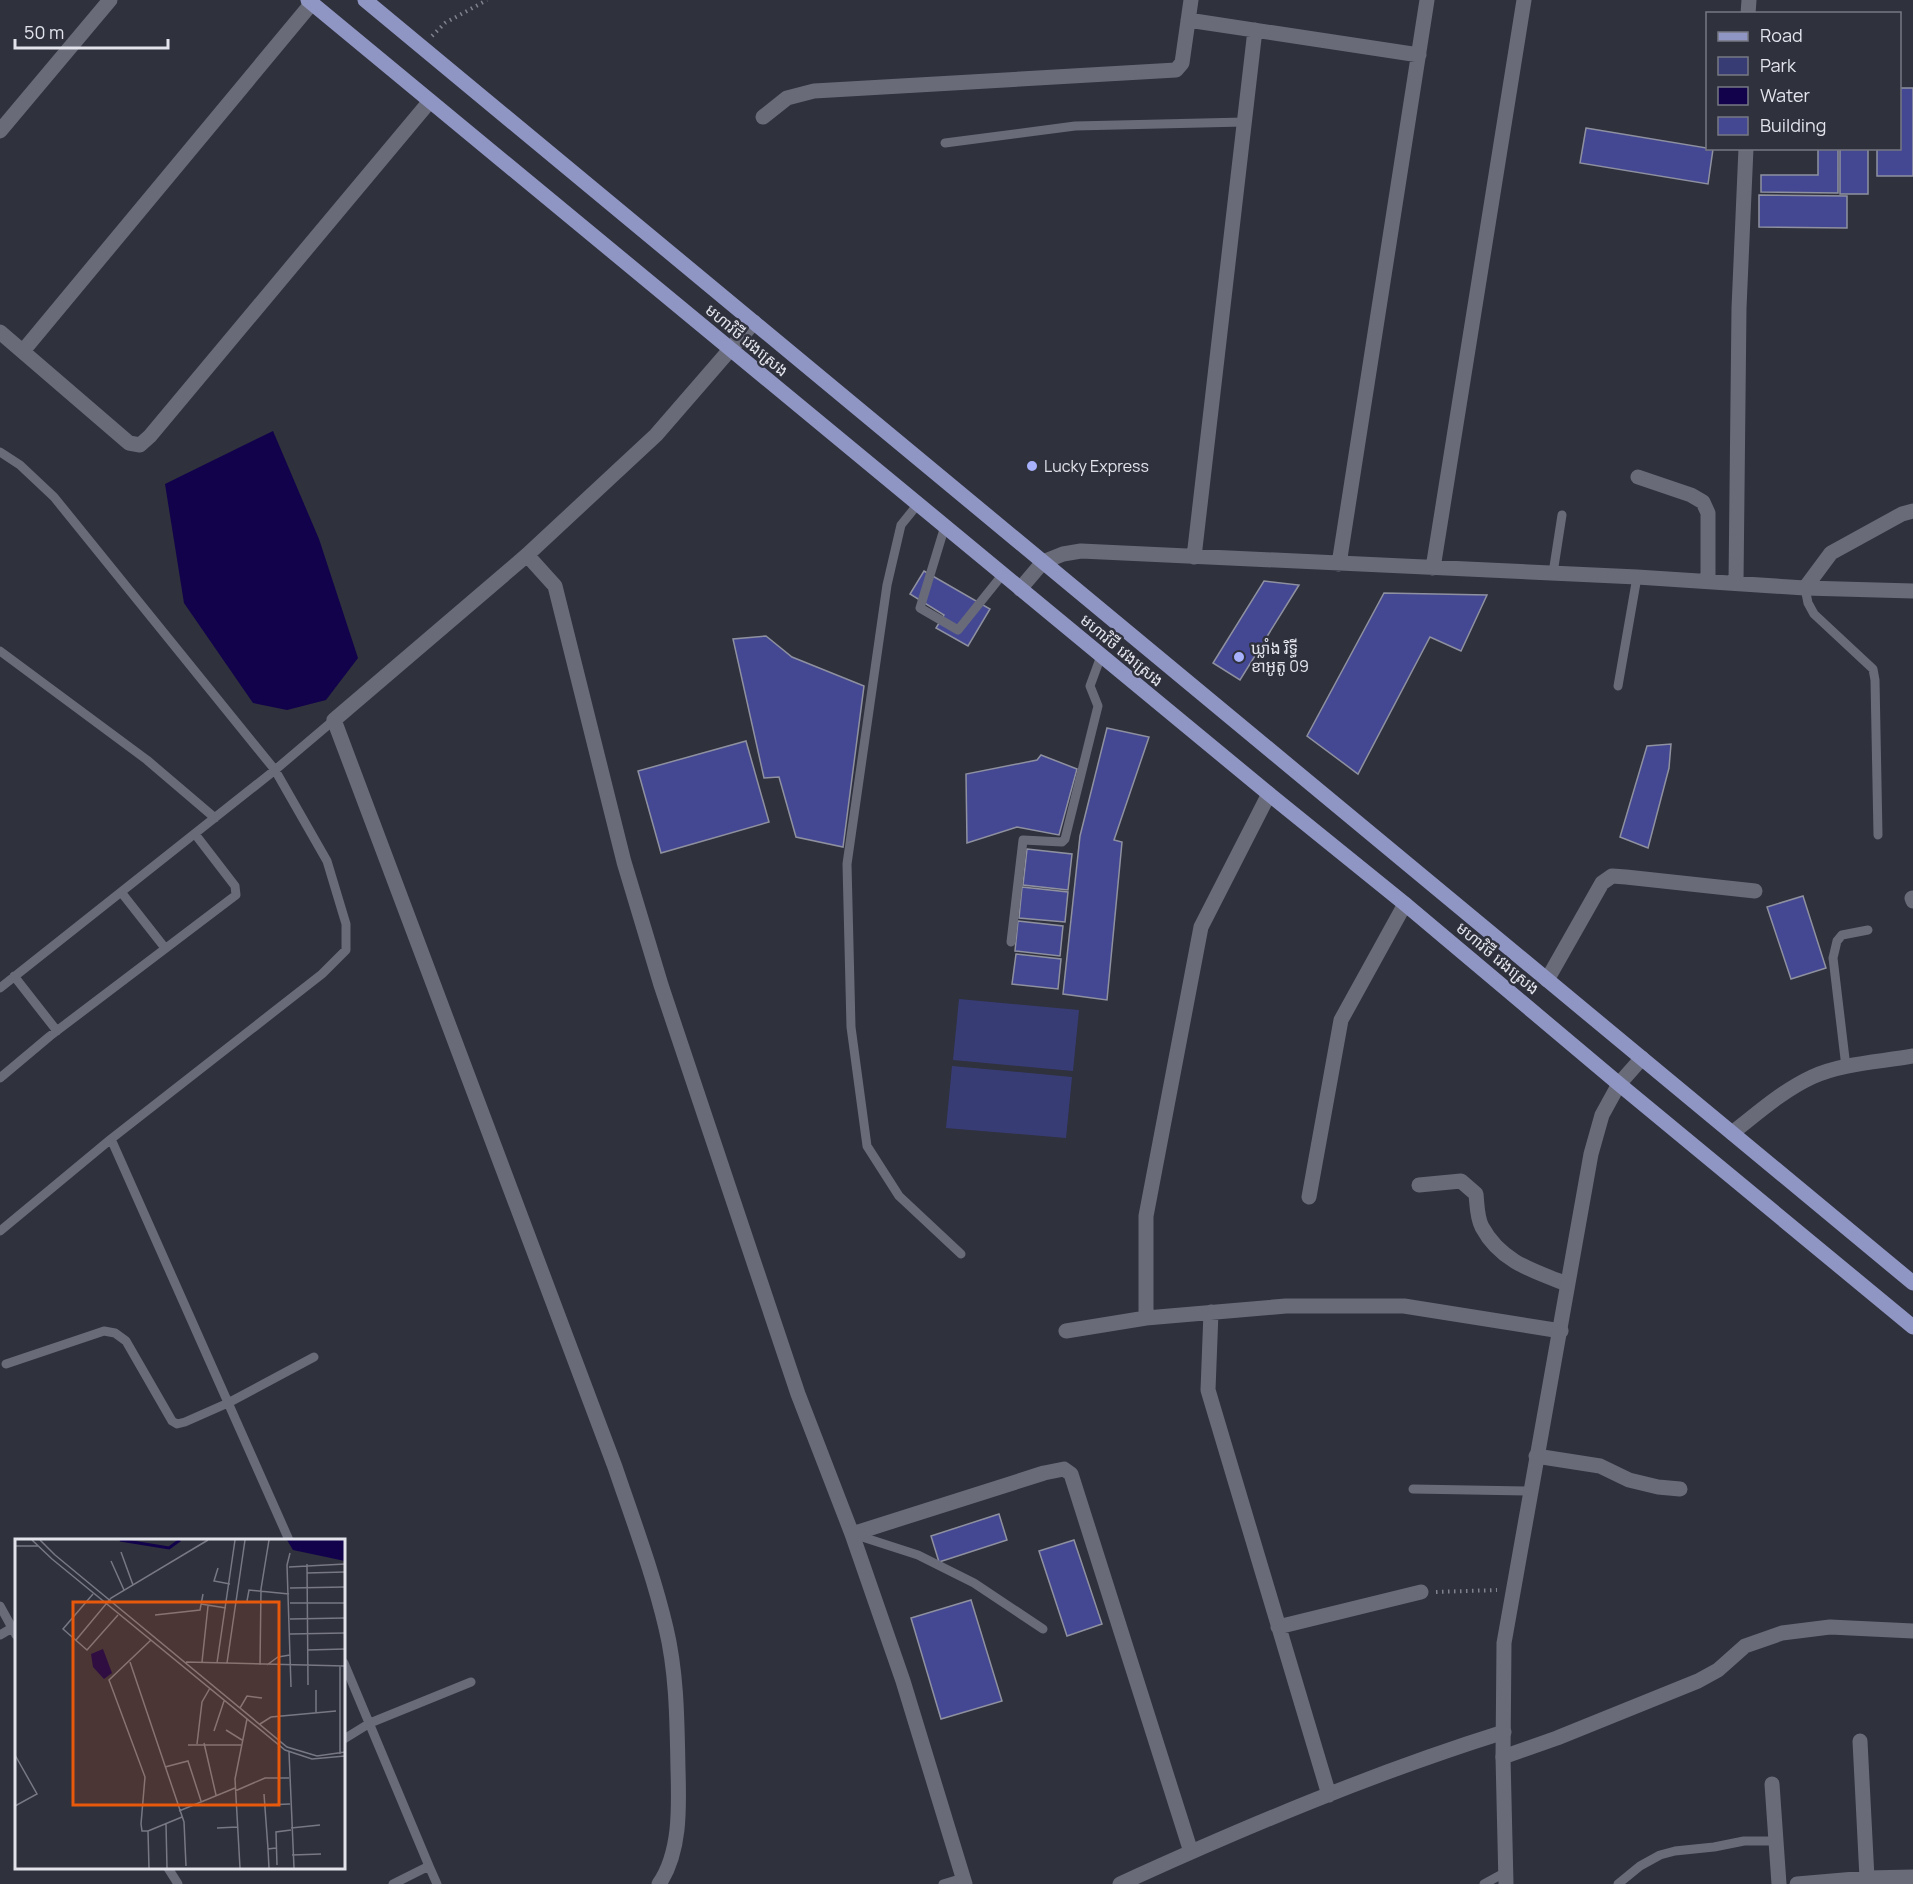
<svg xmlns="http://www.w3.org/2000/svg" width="1913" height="1884" viewBox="0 0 1913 1884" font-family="Manrope,'Noto Sans Khmer',sans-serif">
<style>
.green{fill:#383c75}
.water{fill:#11024b}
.building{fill:#444892;stroke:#8f91a0;stroke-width:1.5}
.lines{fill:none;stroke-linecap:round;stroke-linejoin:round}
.path{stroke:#80828c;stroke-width:4;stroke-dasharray:1.5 4.5;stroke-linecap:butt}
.lane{stroke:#696b79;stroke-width:9}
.street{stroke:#696b79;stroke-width:15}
.secondary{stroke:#696b79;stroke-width:15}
.primary{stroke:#9096c4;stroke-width:15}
.poi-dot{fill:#a7b1fc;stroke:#2f313d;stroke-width:2}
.labels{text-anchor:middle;stroke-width:5;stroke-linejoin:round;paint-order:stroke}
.street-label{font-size:16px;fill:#e2e3eb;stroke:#2f313d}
.poi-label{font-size:16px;fill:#e2e3eb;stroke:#2f313d;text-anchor:start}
.inset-river{fill:none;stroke:#11024b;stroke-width:3}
.inset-road{fill:none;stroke:#777883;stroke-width:1.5}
.view{fill:#e8590c;fill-opacity:0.15;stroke:#e8590c;stroke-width:3}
.inset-edge{fill:none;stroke:#e2e3eb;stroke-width:3}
</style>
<rect width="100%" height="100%" fill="#2f313d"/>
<path class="green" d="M959,999L1079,1010L1073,1071L953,1060Z
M952,1066L1072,1077L1066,1138L946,1128Z"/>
<path class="water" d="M273,431L319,539L358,658L326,700L287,710L253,703L184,603L165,484Z"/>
<path class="building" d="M1900,88H1913V176H1877V148H1900Z
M1586,128L1713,149L1708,184L1580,163Z
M1818,148H1838V193L1761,192V175H1818Z
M1840,148H1868V194H1840Z
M1759,195L1847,196V228L1759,227Z
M924,571L990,609L968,646L936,628L944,615L910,594Z
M1264,581L1299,585L1240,680L1213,663Z
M1384,593L1487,595L1461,651L1430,637L1358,774L1307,736Z
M766,636L792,657L864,686L843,847L796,837L779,777L764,778L733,639Z
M1107,728L1149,737L1114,840L1122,842L1107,1000L1063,994L1080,836Z
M746,741L769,822L661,853L638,771Z
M1671,744L1669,768L1648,848L1620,837L1647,746Z
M1041,755L1077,769L1059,835L1017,827L967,843L966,774L1037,760Z
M1027,849L1072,854L1068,890L1023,885Z
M1022,887L1068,892L1065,922L1019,918Z
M1803,896L1826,968L1791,979L1767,907Z
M1018,921L1063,926L1060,956L1015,951Z
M1016,954L1061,959L1058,989L1012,984Z
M999,1514L1007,1540L939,1562L931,1536Z
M1074,1540L1102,1624L1067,1636L1039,1551Z
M971,1600L1002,1701L941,1719L911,1618Z"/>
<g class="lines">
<path class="path" d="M432,36L445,23L487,0
M1436,1592L1497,1590"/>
<path class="lane" d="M945,143L1075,126L1244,122
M0,452L20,465L54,497L275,770L334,720
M918,504L901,525L887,585L847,864L851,1027L867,1146L899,1196L961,1254
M945,526L920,608L958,630L1003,574
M1553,573L1562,515
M1805,588L1808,603L1814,614L1873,669L1875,680L1878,835
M0,651L147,760L215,818
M1618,686L1637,577
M121,892L165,948
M1011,942L1023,840L1062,842L1065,839L1098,706L1090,686L1101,656
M14,976L57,1031
M0,988L275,770L327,861L346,924V950L322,974L111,1139L0,1231
M1846,1067L1833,958L1837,941L1842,935L1868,930
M0,1078L50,1036L236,895L235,886L195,834
M111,1139L289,1540
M6,1364L104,1331L115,1333L126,1341L172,1421L177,1424L185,1422L228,1403L314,1357
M1413,1489L1530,1491
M853,1534L918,1555L974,1583L1043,1629
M0,1606L16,1635
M0,1635L12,1628
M344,1663L429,1866L393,1884
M344,1739L370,1723L471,1682
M429,1866L437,1884
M168,1868L178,1884
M943,1884L963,1878
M1484,1884L1506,1872
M1618,1884L1640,1866L1660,1855L1675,1851L1714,1847L1744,1841H1776"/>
<path class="street" d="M1748,14L1749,0
M1188,20L1419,55
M763,117L787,98L814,91L1176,70L1182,63L1191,0
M0,131L110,0
M0,332L129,443L140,445L150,436L430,101
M23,351L312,3
M1638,477L1691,495L1703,502L1708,513V582
M527,555L555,586L624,862L661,985L798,1394L852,1534L903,1681L965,1884
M1194,557L1255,30
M1339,564L1427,0
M1433,568L1524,0
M1736,583L1739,308L1746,148
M1805,588L1831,553L1902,514L1913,511
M1020,589L1043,562L1063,554L1081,551L1637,577L1805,588L1913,591
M1912,898L1913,901
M1547,980L1602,883L1612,876L1626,877L1755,891
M1732,1133C1758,1113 1782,1091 1812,1077C1843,1063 1880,1062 1913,1056
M1419,1185L1461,1181L1476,1194C1477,1204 1477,1218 1482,1227C1500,1261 1533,1271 1567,1284
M1309,1197L1341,1020L1405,904
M1211,1312L1208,1390L1329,1795
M1146,1318V1216L1201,927L1269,794
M1066,1331L1146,1318L1286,1306H1404L1561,1331
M1536,1456L1600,1466L1629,1480L1658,1487L1680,1489
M852,1534L1044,1473L1064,1469L1071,1474L1191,1852
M1278,1627L1421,1592
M1860,1741L1867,1878
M1503,1757L1557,1738L1698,1681L1718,1670L1745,1646L1782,1633L1830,1627L1913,1631
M1772,1784L1779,1884
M659,1884C681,1852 679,1806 678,1769C677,1722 677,1674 666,1628C653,1573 633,1520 615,1467L334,720L527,555L656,435L754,322
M1120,1884C1245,1827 1373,1773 1504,1732
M1797,1884L1867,1878L1913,1877"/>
<path class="secondary" d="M1506,1884L1503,1757L1504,1643L1591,1154L1602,1115L1619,1084L1642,1058"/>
<path class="primary" d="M308,0L1269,794L1405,904L1619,1084L1913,1327
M365,0L1913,1283"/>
</g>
<g class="poi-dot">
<circle cx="1032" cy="466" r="6"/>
<circle cx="1239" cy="657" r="6"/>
</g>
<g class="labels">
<g class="street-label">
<text transform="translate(747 340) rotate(40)" y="6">មហាវិថី វេងស្រេង</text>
<text transform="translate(1122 650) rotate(40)" y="6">មហាវិថី វេងស្រេង</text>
<text transform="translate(1498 958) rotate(40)" y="6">មហាវិថី វេងស្រេង</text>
</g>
<g class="poi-label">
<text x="1044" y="472">Lucky Express</text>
<text x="1251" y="654">ឃ្លាំង រិទ្ធី<tspan x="1251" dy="18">ខាអូតូ 09</tspan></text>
</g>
</g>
<g transform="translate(15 1539)">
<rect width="330" height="330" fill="#2f313d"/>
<path d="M272,1H330V22L278,11ZM88,110L97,134L89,140L78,128L76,115Z" fill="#11024b"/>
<path class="inset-river" d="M105,1L154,9L165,1"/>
<path class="inset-road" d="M17,1L37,20M25,1L40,16M0,7H23M106,13L118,46M275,14L272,26L276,148M40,16L272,208L302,217L330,213M37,20L270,211L297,220L330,217M96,22L109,51M292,25L293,146M274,28L330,25M203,29L199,42L215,45M292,34L330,33M275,49L330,48M78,55L48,90L72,111L103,76M232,62L234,51L274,55M275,64H330M186,65L211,69M140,76L185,71L188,55M275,80L330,79M275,95L330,94M61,101L96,59L193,1M292,111L330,110M115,123L169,283L171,327M171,123L330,127M187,123L193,67M202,124L220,1M212,124L230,1M245,126L246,50L254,1M252,126L263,118L275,116M325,127V215M225,169L232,157L247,159M301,173V151M245,185L256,178L321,172M211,191L227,201M199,192L209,162M189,204L201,256M182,205L187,163L195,149M173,206H226M274,213L279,329M0,216L22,255L0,267M150,228L173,222L186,262M220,252L250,239H274M249,255L253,310M250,266L275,265M164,272L220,249M151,285L152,329M202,289L222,288M276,289L305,286M133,292L167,278M277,316L306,315M262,326L261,293L276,291M134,329L133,292H127L126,285L130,238L94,141L136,101M225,329L220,240L232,180M254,329L253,310L261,309"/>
<path class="view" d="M58,63H264V266H58Z"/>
<rect width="330" height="330" class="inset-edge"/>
</g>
<rect x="1706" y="12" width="195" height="138" fill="#2f313d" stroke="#777883" stroke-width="1.5"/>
<rect x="1718" y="32" width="30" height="9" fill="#9096c4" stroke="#777883" stroke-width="1.5"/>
<text x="1760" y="42" font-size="18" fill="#e2e3eb">Road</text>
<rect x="1718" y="57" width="30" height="18" fill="#383c75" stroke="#777883" stroke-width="1.5"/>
<text x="1760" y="72" font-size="18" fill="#e2e3eb">Park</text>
<rect x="1718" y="87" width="30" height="18" fill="#11024b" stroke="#777883" stroke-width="1.5"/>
<text x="1760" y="102" font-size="18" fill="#e2e3eb">Water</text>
<rect x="1718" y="117" width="30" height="18" fill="#444892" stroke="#777883" stroke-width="1.5"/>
<text x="1760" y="132" font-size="18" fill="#e2e3eb">Building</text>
<path d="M15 39v9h153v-9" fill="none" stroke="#e2e3eb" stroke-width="3"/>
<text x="24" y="39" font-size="18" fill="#e2e3eb" stroke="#2f313d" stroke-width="4.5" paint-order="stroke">50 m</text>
</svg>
